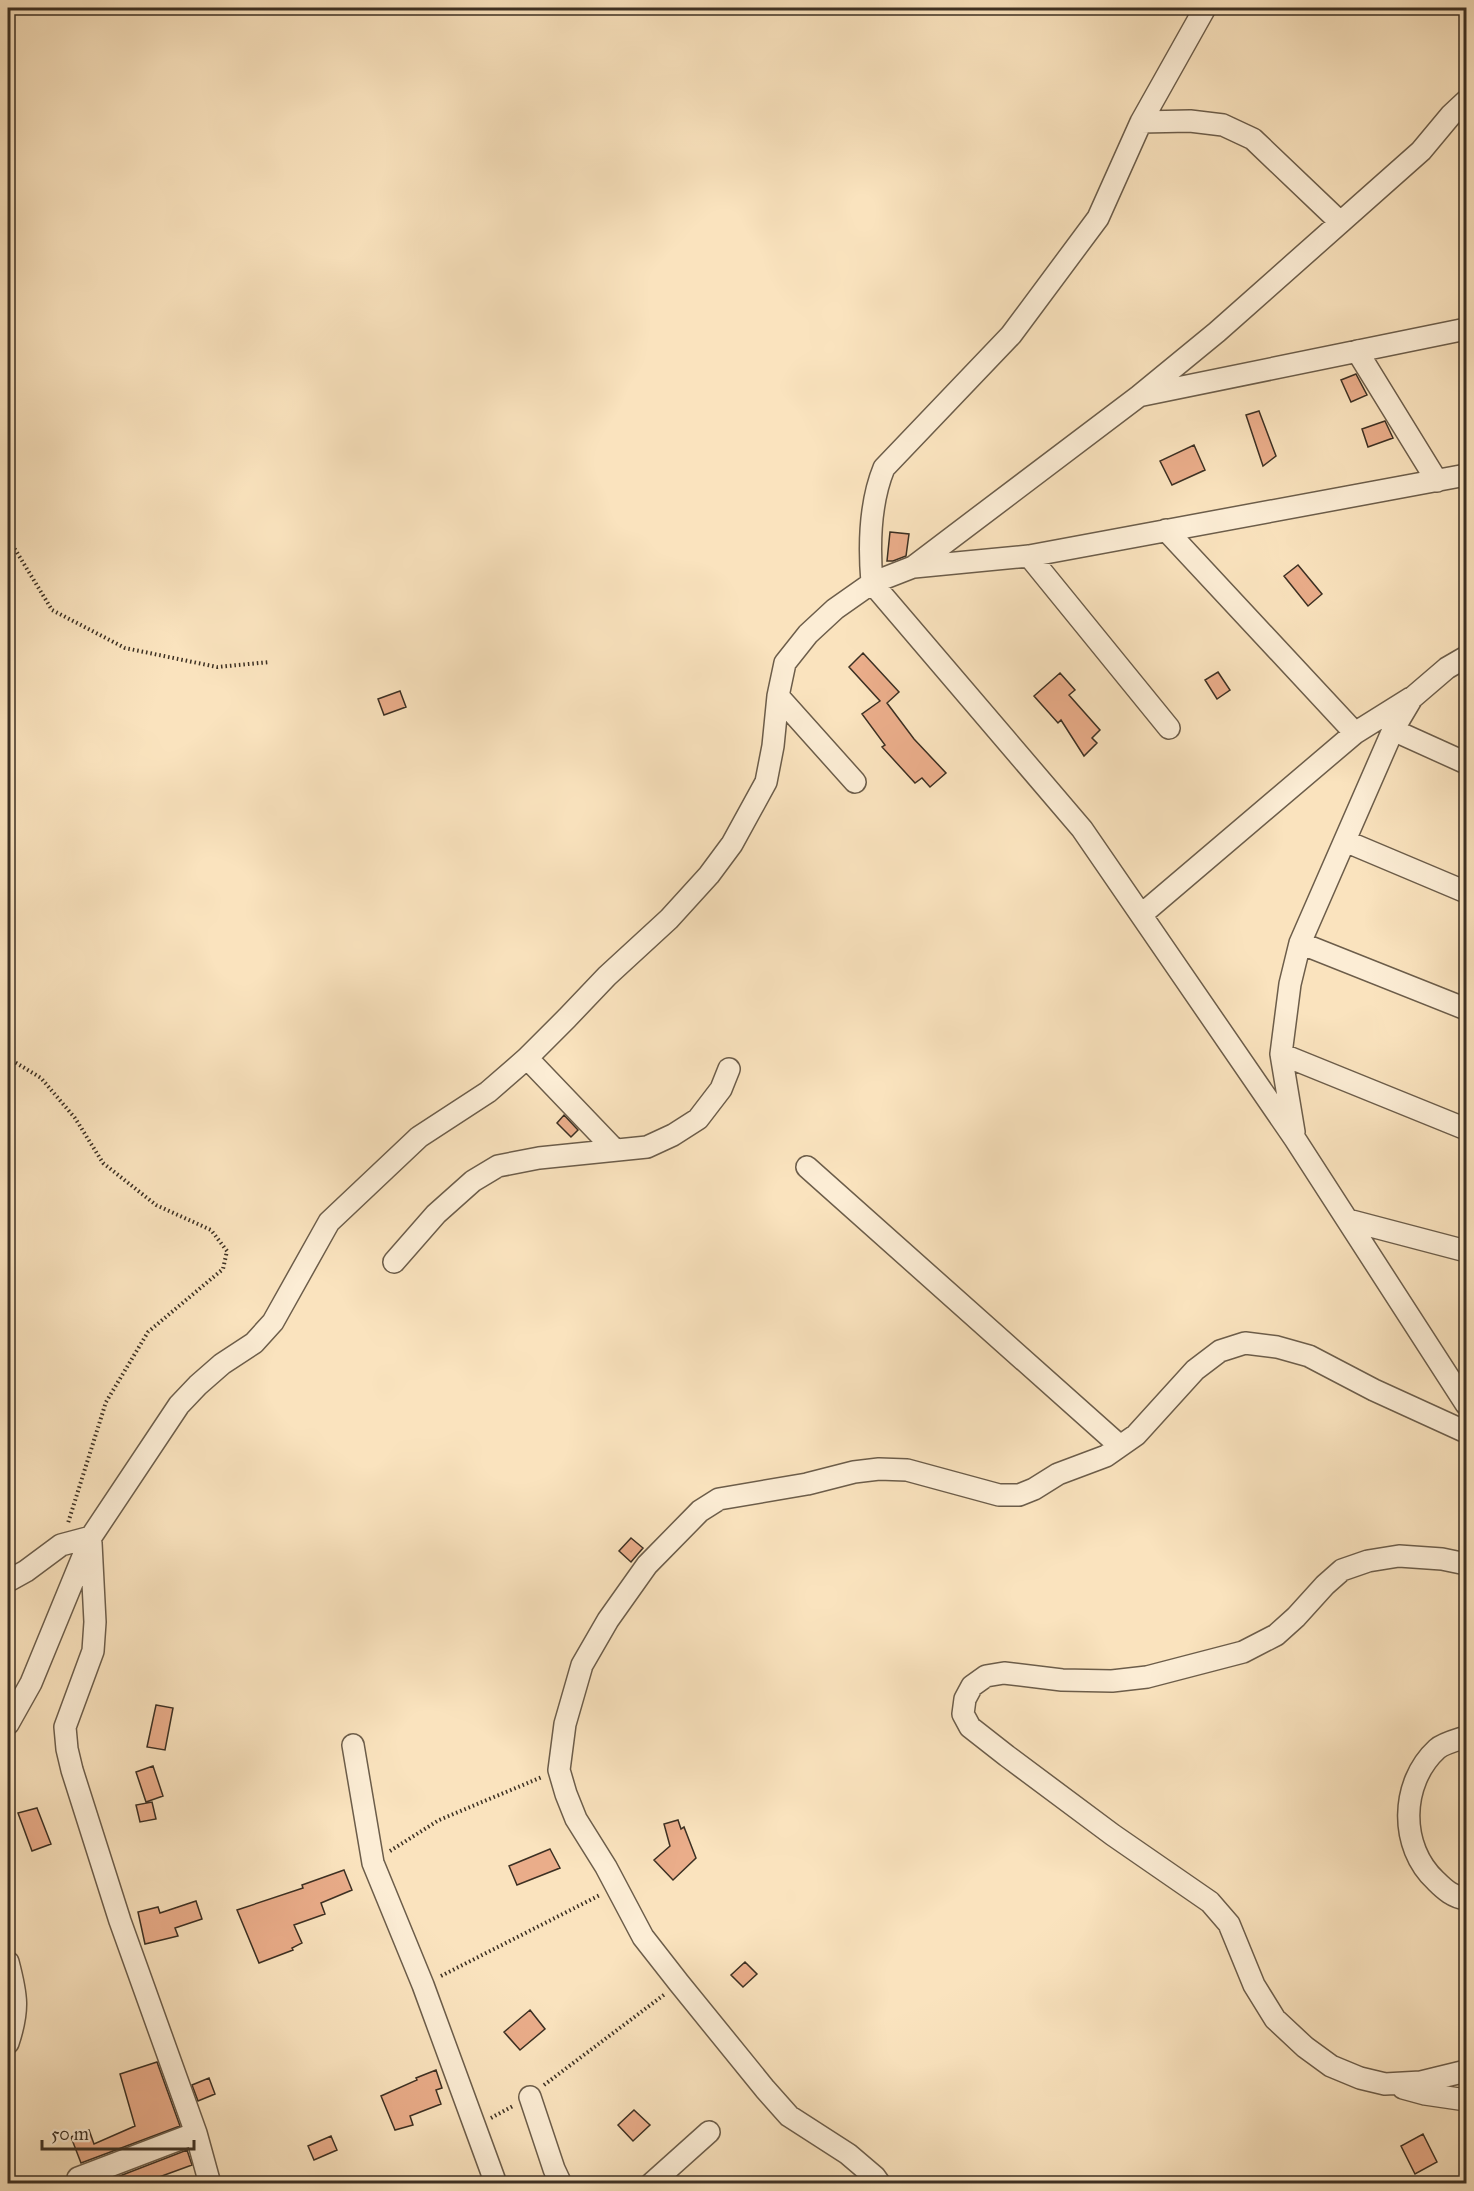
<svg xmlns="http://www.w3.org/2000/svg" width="1474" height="2191" viewBox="0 0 1474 2191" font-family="'IM FELL Great Primer',serif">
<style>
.building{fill:#eaad8a;stroke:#3c3023;stroke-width:1.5}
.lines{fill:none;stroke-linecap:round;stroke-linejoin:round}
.minor-casing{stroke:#6c5d4a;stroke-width:24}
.path{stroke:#3c3023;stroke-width:4;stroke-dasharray:1.5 3;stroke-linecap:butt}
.minor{stroke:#fcedd5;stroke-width:21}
</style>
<rect width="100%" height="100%" fill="#fae3be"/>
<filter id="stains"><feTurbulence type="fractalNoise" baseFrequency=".00333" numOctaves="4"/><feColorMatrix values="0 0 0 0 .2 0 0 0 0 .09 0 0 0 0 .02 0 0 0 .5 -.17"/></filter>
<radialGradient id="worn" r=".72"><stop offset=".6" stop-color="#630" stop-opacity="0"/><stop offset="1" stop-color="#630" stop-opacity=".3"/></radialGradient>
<path class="building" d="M1356,374L1367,395L1351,402L1341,380Z
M1259,411L1276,456L1263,466L1246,415Z
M1385,421L1393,438L1368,447L1362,429Z
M1194,445L1205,470L1172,485L1160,461Z
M890,532L909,534L906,556L893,561H887Z
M1298,565L1322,594L1308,606L1284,576Z
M863,653L899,692L887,703L914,739L946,773L930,787L922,778L915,783L882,747L885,745L862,714L880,701L849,667Z
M1218,672L1230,690L1217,699L1205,680Z
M1060,673L1075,690L1069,695L1100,730L1092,738L1097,743L1084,756L1061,720L1058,723L1034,696Z
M400,691L406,707L384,715L378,699Z
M564,1115L578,1130L571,1137L557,1123Z
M631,1538L643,1548L631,1562L619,1551Z
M156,1705L173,1708L165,1750L147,1747Z
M153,1766L163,1796L146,1802L136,1772Z
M152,1802L156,1819L140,1822L136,1805Z
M37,1808L51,1844L32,1851L18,1813Z
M678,1820L681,1829L684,1827L696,1858L673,1880L654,1860L670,1846L664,1824Z
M550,1849L560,1868L517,1885L509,1866Z
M344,1870L352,1890L321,1903L325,1914L294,1925L302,1943L292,1948L293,1950L259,1963L237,1910L303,1888L302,1885Z
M196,1901L202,1919L175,1928L178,1936L145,1944L138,1912L158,1907L160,1913Z
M745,1962L757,1974L743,1987L731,1975Z
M530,2010L545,2029L520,2050L504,2032Z
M157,2062L180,2126L81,2163L71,2137L89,2130L94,2144L135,2126L120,2074Z
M436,2070L442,2088L436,2090L441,2104L410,2116L413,2125L395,2130L381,2096L417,2080L416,2078Z
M209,2078L215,2094L198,2101L192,2085Z
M634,2110L650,2125L633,2141L618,2125Z
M1423,2134L1437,2162L1415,2174L1401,2146Z
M331,2136L337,2150L314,2160L308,2146Z
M187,2150L192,2165L140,2184H99Z"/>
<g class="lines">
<defs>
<path id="minor" d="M1205,8L1141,122L1098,218L1011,335L884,468C870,502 869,547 872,583L1082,829L1295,1139L1466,1404
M1141,122L1190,121L1223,125L1253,139L1340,222
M1357,351L1437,481
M1143,395L1466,329
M1166,530L1355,733
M1029,556L1169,728
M914,567L1029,556L1466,475
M778,696L855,782
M1393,730L1466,763
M1345,841L1466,892
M1141,915L1355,733L1411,698
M1300,943L1466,1009
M1281,1054L1466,1129
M527,1058L615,1150
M1294,1132L1281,1054L1290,984L1300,943L1393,730L1412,698L1447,668L1466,657
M807,1167L1120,1446
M1348,1220L1466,1251
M394,1262L436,1214L473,1181L498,1166L539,1158L647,1147L673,1135L698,1119L721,1089L729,1069
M91,1543L95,1622L93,1651L65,1727L67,1749L72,1770L120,1921L196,2133L210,2184
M1466,1564L1442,1559L1399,1556L1368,1561L1342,1570L1325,1585L1296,1617L1276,1635L1243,1652L1147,1677L1112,1681L1062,1680L1004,1673L986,1676L972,1686L965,1699L963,1714L970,1727L1007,1756L1113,1835L1210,1902L1229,1924L1254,1985L1275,2019L1305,2047L1331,2066L1360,2078L1385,2084L1421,2082L1466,2071
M8,1581L26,1571L61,1545L91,1537
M8,1724L31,1683L91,1537L179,1405L198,1385L222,1364L254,1343L273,1322L329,1222L419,1137L488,1092L527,1058L567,1018L607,976L669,919L709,875L732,844L766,782L773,746L778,696L785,663L808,634L835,609L872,583L913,567L1139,396L1217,332L1421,151L1451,115L1466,101
M1466,1737C1457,1740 1444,1743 1437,1749C1400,1783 1399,1847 1436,1881C1445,1890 1453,1897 1466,1899
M353,1745L373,1863L423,1985L496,2184
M8,1962C17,1996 19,2010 8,2043
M1403,2088L1425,2094L1466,2100
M530,2097L554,2169L561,2184
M78,2178L196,2133
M651,2184L709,2132
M880,2184L875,2177L848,2154L789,2116L765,2089L679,1983L643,1937L606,1867L576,1819L566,1794L559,1770L565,1724L582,1665L608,1620L647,1565L700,1511L719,1499L807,1484L854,1472L879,1469L907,1470L999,1495H1019L1034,1489L1058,1474L1106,1456L1136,1435L1195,1370L1220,1351L1245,1343L1277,1347L1309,1356L1374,1390L1466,1432"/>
</defs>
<use href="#minor" class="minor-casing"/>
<path class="path" d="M8,18L17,8
M8,549L13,546L52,610L125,648L217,667L270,662
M8,1058L41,1078L75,1118L103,1163L156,1205L211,1230L227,1251L223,1269L148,1332L106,1402L68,1523
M390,1851L439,1820L542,1777
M441,1976L600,1895
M544,2085L665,1994
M491,2118L513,2106"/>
<use href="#minor" class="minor"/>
</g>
<rect width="1474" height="2191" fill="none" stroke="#fae3be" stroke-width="30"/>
<rect x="9" y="9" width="1456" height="2173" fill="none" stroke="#3c3023" stroke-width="3"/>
<rect x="15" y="15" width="1444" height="2161" fill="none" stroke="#3c3023" stroke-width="1.5"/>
<path d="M42 2140v9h152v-9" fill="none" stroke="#3c3023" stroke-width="3"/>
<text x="51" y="2140" font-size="18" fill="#3c3023" stroke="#fcedd5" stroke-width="4.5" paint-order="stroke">50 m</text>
<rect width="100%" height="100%" filter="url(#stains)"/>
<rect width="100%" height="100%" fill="url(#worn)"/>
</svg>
